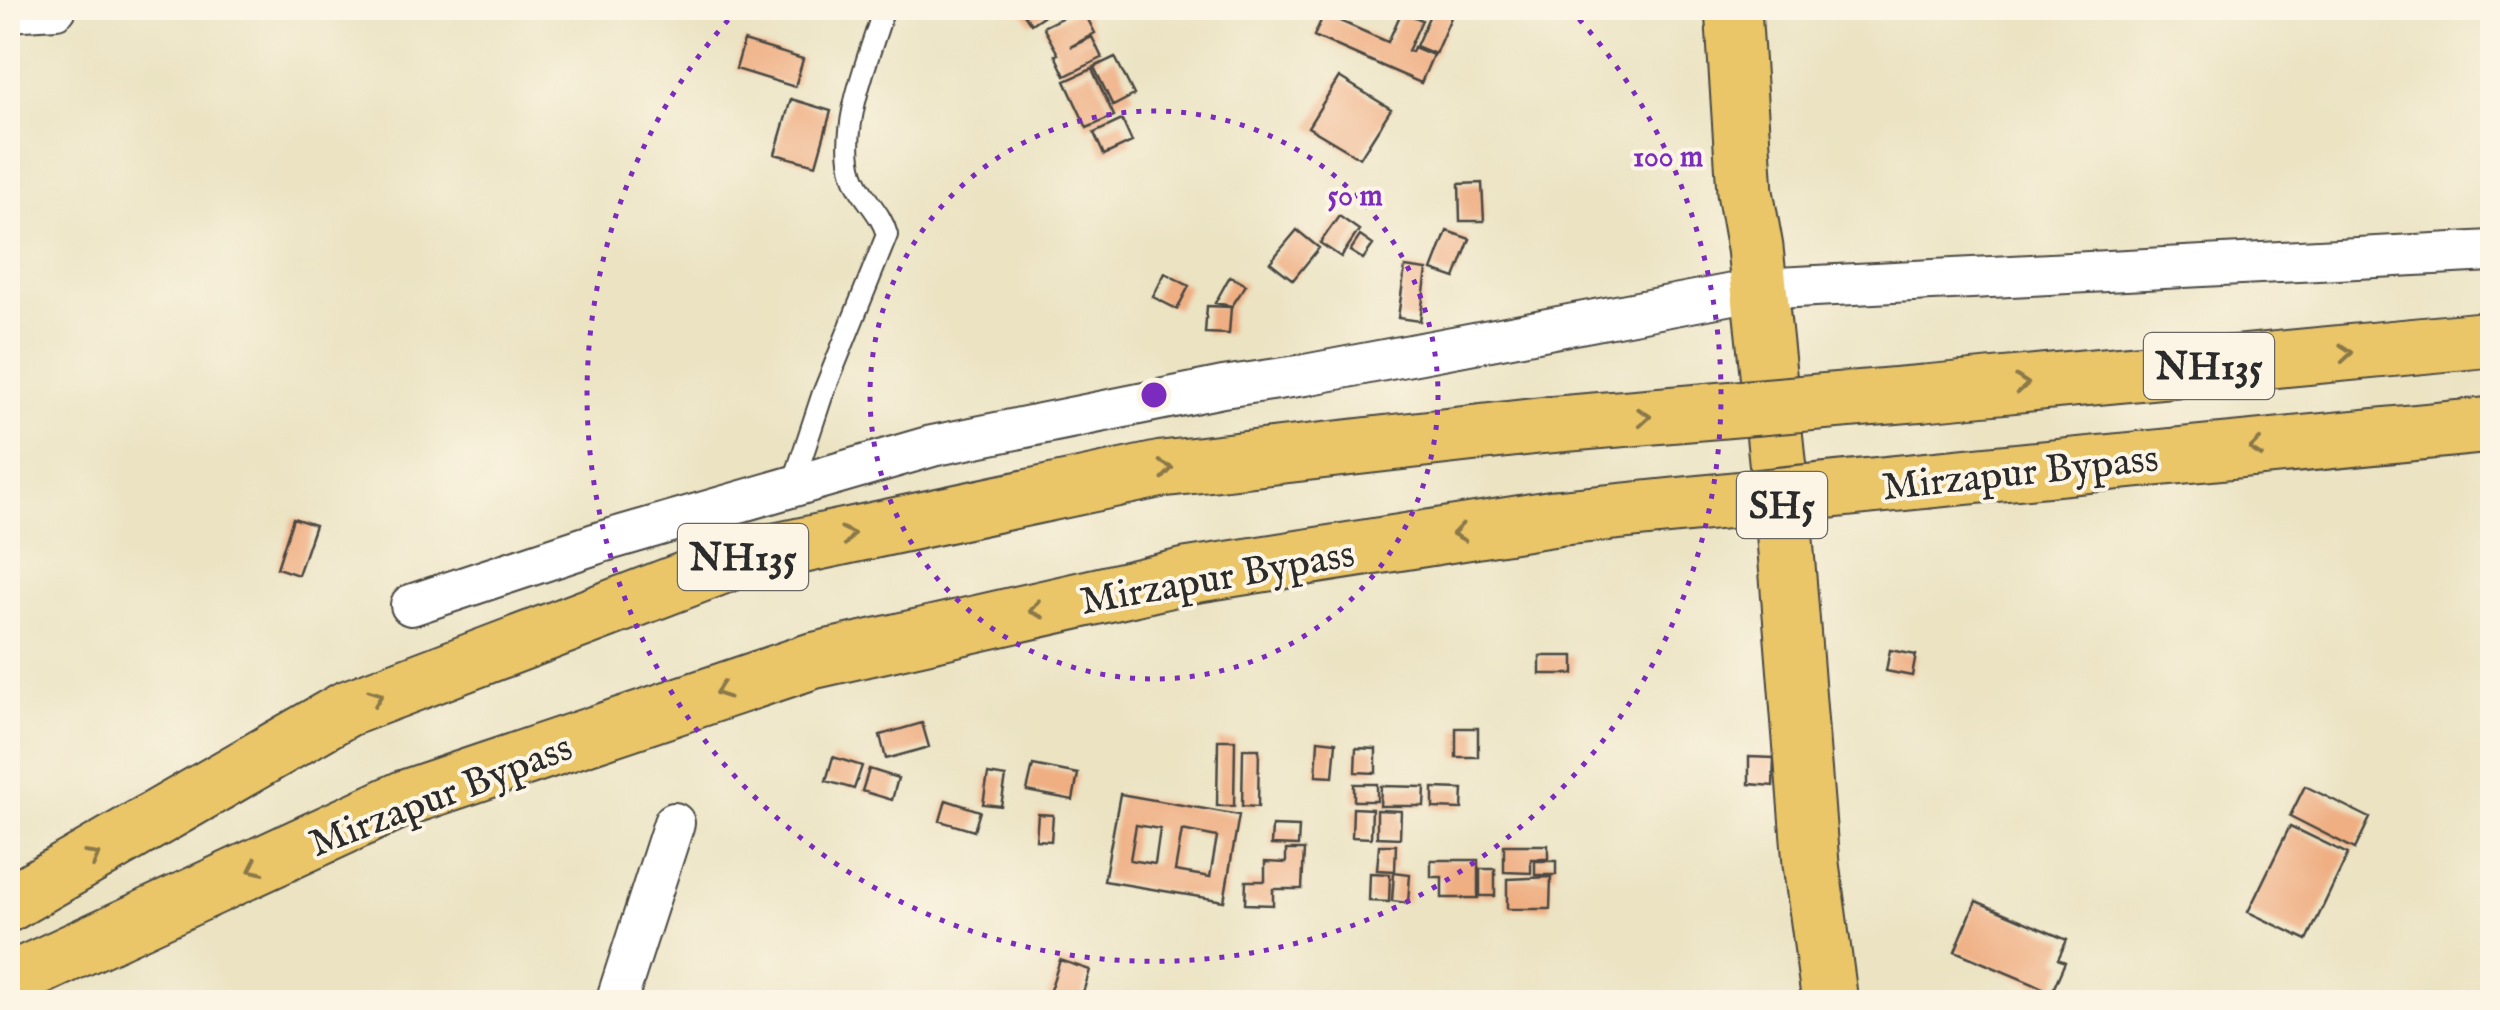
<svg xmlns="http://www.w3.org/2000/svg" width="2500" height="1010" viewBox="0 0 2500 1010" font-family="'IM FELL English',serif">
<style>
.building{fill:#efaf83;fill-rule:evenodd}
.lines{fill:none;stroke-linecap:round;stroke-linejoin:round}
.lane-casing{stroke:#484742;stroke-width:24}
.street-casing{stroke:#484742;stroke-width:44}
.primary-casing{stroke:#484742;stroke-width:59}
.highway-casing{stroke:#484742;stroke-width:59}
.lane{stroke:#fff;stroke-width:20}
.street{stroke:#fff;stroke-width:40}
.primary{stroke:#eac669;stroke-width:55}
.highway{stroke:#eac669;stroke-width:55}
.highway-bridge-casing{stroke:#484742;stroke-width:59;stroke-linecap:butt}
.highway-bridge{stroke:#eac669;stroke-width:55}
.oneway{stroke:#8a784a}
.ring{fill:none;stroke:#7b2cbf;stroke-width:5;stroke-dasharray:5 10}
.labels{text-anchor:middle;stroke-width:8;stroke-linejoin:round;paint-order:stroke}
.shield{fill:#fcf5e5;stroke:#6a6863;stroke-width:2.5}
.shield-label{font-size:38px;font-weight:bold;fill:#2b2b2b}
.street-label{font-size:40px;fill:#2b2b2b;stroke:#fcf5e5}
.centre{fill:#7b2cbf;stroke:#fcf5e5;stroke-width:5}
.ring-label{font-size:30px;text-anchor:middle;font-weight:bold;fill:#7b2cbf;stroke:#fcf5e5;stroke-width:8;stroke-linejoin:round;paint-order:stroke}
</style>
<rect width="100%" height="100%" fill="#fcf5e5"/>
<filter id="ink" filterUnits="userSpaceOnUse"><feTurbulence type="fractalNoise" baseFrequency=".01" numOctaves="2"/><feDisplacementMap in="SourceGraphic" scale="20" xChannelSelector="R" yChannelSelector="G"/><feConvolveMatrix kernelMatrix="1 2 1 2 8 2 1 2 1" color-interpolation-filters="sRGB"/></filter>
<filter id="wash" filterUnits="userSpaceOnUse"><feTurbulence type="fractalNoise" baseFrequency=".0048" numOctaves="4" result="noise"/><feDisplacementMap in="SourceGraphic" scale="40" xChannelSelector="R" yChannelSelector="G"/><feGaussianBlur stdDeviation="2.25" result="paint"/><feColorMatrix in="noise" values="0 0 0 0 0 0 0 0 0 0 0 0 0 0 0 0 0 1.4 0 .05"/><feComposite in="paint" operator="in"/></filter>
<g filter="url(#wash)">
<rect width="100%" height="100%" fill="#ebe3c2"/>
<g id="blocks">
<path class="building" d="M1020,8H1055L1031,24Z
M1082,8L1095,33L1070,47L1092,37L1102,58L1065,76L1055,55L1058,54L1043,27Z
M1433,8H1455L1435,54L1416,46Z
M1402,11L1422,20L1408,51L1412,52L1414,47L1433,55L1421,83L1314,36L1324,14L1388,42Z
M744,41L803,59L795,87L736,69Z
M1115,57L1134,95L1113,106L1094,67Z
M1092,69L1114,116L1087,128L1065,81Z
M1339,77L1391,109L1360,158L1308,127Z
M791,99L831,111L816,165L775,154Z
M1122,120L1132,142L1104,155L1094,133Z
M1482,183L1484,221H1460L1459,184Z
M1339,216L1359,230L1341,257L1320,243Z
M1297,230L1319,248L1293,280L1270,262Z
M1447,231L1470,239L1455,278L1432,270Z
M1360,236L1373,245L1363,259L1350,251Z
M1405,267L1427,270L1420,321L1398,318Z
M1165,273L1189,286L1177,309L1153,297Z
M1230,276L1246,285L1232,306L1215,303Z
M1207,306L1231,307L1229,334L1205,333Z
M293,518L315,525L298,575L277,568Z
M1890,650L1916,655L1912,676L1886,671Z
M1540,656H1574V674H1540Z
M922,723L929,747L886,759L880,735Z
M1456,728H1478V757H1456Z
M1218,740H1235L1234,806H1217Z
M1318,740L1336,742L1333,777L1316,776Z
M1356,748L1376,749V773L1355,772Z
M1243,749H1259L1258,807L1242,806Z
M833,757L862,766L854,789L826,781Z
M1749,757L1774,758L1773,786L1749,784Z
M1033,765L1078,774L1073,800L1027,791Z
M869,769L898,778L892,800L862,791Z
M988,774L1006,777L1001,806L983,804Z
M1354,784H1377V801H1354Z
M1381,786L1425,787L1424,806H1380Z
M2305,786L2370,818L2355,849L2290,816Z
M1433,788L1463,789L1462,809L1433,808Z
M1120,794L1239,815L1224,901L1104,881ZM1136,825L1160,829L1155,864L1130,860ZM1182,830L1217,837L1210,877L1175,871Z
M946,800L980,811L974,831L940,821Z
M1353,808L1372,809L1371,838L1352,837Z
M1377,810L1401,811L1400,838L1377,837Z
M1038,814L1053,815L1051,841L1036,840Z
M1272,826L1299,827L1298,846L1271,845Z
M2290,826L2348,854L2307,940L2248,912Z
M1379,845H1396L1395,871L1377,870Z
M1504,845H1548V859H1531V873L1504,872Z
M1286,850H1304L1302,889H1273V905L1245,904L1246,881H1265V862L1286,863Z
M1431,860H1478V898H1442V877H1431Z
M1535,861H1556V875H1535Z
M1480,869H1495V896H1480Z
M1394,872L1410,874L1408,903L1392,901Z
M1370,873L1390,874L1389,902L1369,901Z
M1551,877L1550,909H1507V879Z
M1976,901L2067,940L2058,959L2065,962L2052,992L1955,951Z
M1060,960L1090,970L1080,1002H1046Z"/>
</g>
</g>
<g filter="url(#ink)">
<use href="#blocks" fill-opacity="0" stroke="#484742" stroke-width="2.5"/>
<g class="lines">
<defs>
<path id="lane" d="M792,487L822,396L887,235C881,211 860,197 853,174C838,127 870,55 884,8"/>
<path id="street" d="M8,11L56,8
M411,605L601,542L932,446L1223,387L1305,375L1759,289L2492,251
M616,1002L674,823"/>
<path id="primary" d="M1733,8L1745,192L1755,248L1784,527L1811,864L1830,1002"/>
<path id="highway" d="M1925,393L2492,339
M1930,480L2492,425
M8,904L346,709L743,558L1162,469L1547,425
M8,987L31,971L405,798L812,661L1186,576L1555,518"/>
</defs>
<use href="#lane" class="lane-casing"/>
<use href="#street" class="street-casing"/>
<use href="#primary" class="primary-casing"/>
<use href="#highway" class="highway-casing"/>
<use href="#lane" class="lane"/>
<use href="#street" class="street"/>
<use href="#primary" class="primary"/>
<use href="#highway" class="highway"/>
<defs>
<path id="highway-bridge" d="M1547,425L1925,393
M1555,518L1930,480"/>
</defs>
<use href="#highway-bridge" class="highway-bridge-casing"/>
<use href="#highway-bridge" class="highway-bridge"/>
</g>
<defs><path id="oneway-chevron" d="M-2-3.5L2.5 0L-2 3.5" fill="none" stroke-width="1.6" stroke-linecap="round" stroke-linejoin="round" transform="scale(2.5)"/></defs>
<g class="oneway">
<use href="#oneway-chevron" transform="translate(2346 353) rotate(-5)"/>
<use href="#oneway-chevron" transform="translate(2022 384) rotate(-5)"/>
<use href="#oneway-chevron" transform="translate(1644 417) rotate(-5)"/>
<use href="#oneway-chevron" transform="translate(2256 448) rotate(174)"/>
<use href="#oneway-chevron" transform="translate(1166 469) rotate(-9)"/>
<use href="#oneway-chevron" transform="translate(1459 533) rotate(171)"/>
<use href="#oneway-chevron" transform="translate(848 535) rotate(-12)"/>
<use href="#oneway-chevron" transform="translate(1036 610) rotate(167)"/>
<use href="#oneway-chevron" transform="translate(722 691) rotate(161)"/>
<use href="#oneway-chevron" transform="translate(376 697) rotate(-21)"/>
<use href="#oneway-chevron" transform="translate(93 857) rotate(-30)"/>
<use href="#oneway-chevron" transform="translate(255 868) rotate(155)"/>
</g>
</g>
<g class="ring">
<circle cx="1154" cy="395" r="284"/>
<path d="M1569 8A567 567 0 1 1 739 8"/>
</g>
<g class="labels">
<g class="shield">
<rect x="2144" y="333" width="130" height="66" rx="8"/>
<rect x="1737" y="472" width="90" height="66" rx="8"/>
<rect x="678" y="524" width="130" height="66" rx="8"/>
</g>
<g class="shield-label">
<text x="2209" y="379">NH135</text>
<text x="1782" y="518">SH5</text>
<text x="743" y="570">NH135</text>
</g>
<g class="street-label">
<text transform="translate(2020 471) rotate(-6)" y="14">Mirzapur Bypass</text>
<text transform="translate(1217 576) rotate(-10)" y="14">Mirzapur Bypass</text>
<text transform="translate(440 794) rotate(-21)" y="14">Mirzapur Bypass</text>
</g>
</g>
<circle cx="1154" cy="395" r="15" class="centre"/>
<g class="ring-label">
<text x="1668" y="166">100 m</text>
<text x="1355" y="205">50 m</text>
</g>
<rect width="2500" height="1010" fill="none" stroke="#fcf5e5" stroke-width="40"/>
</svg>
